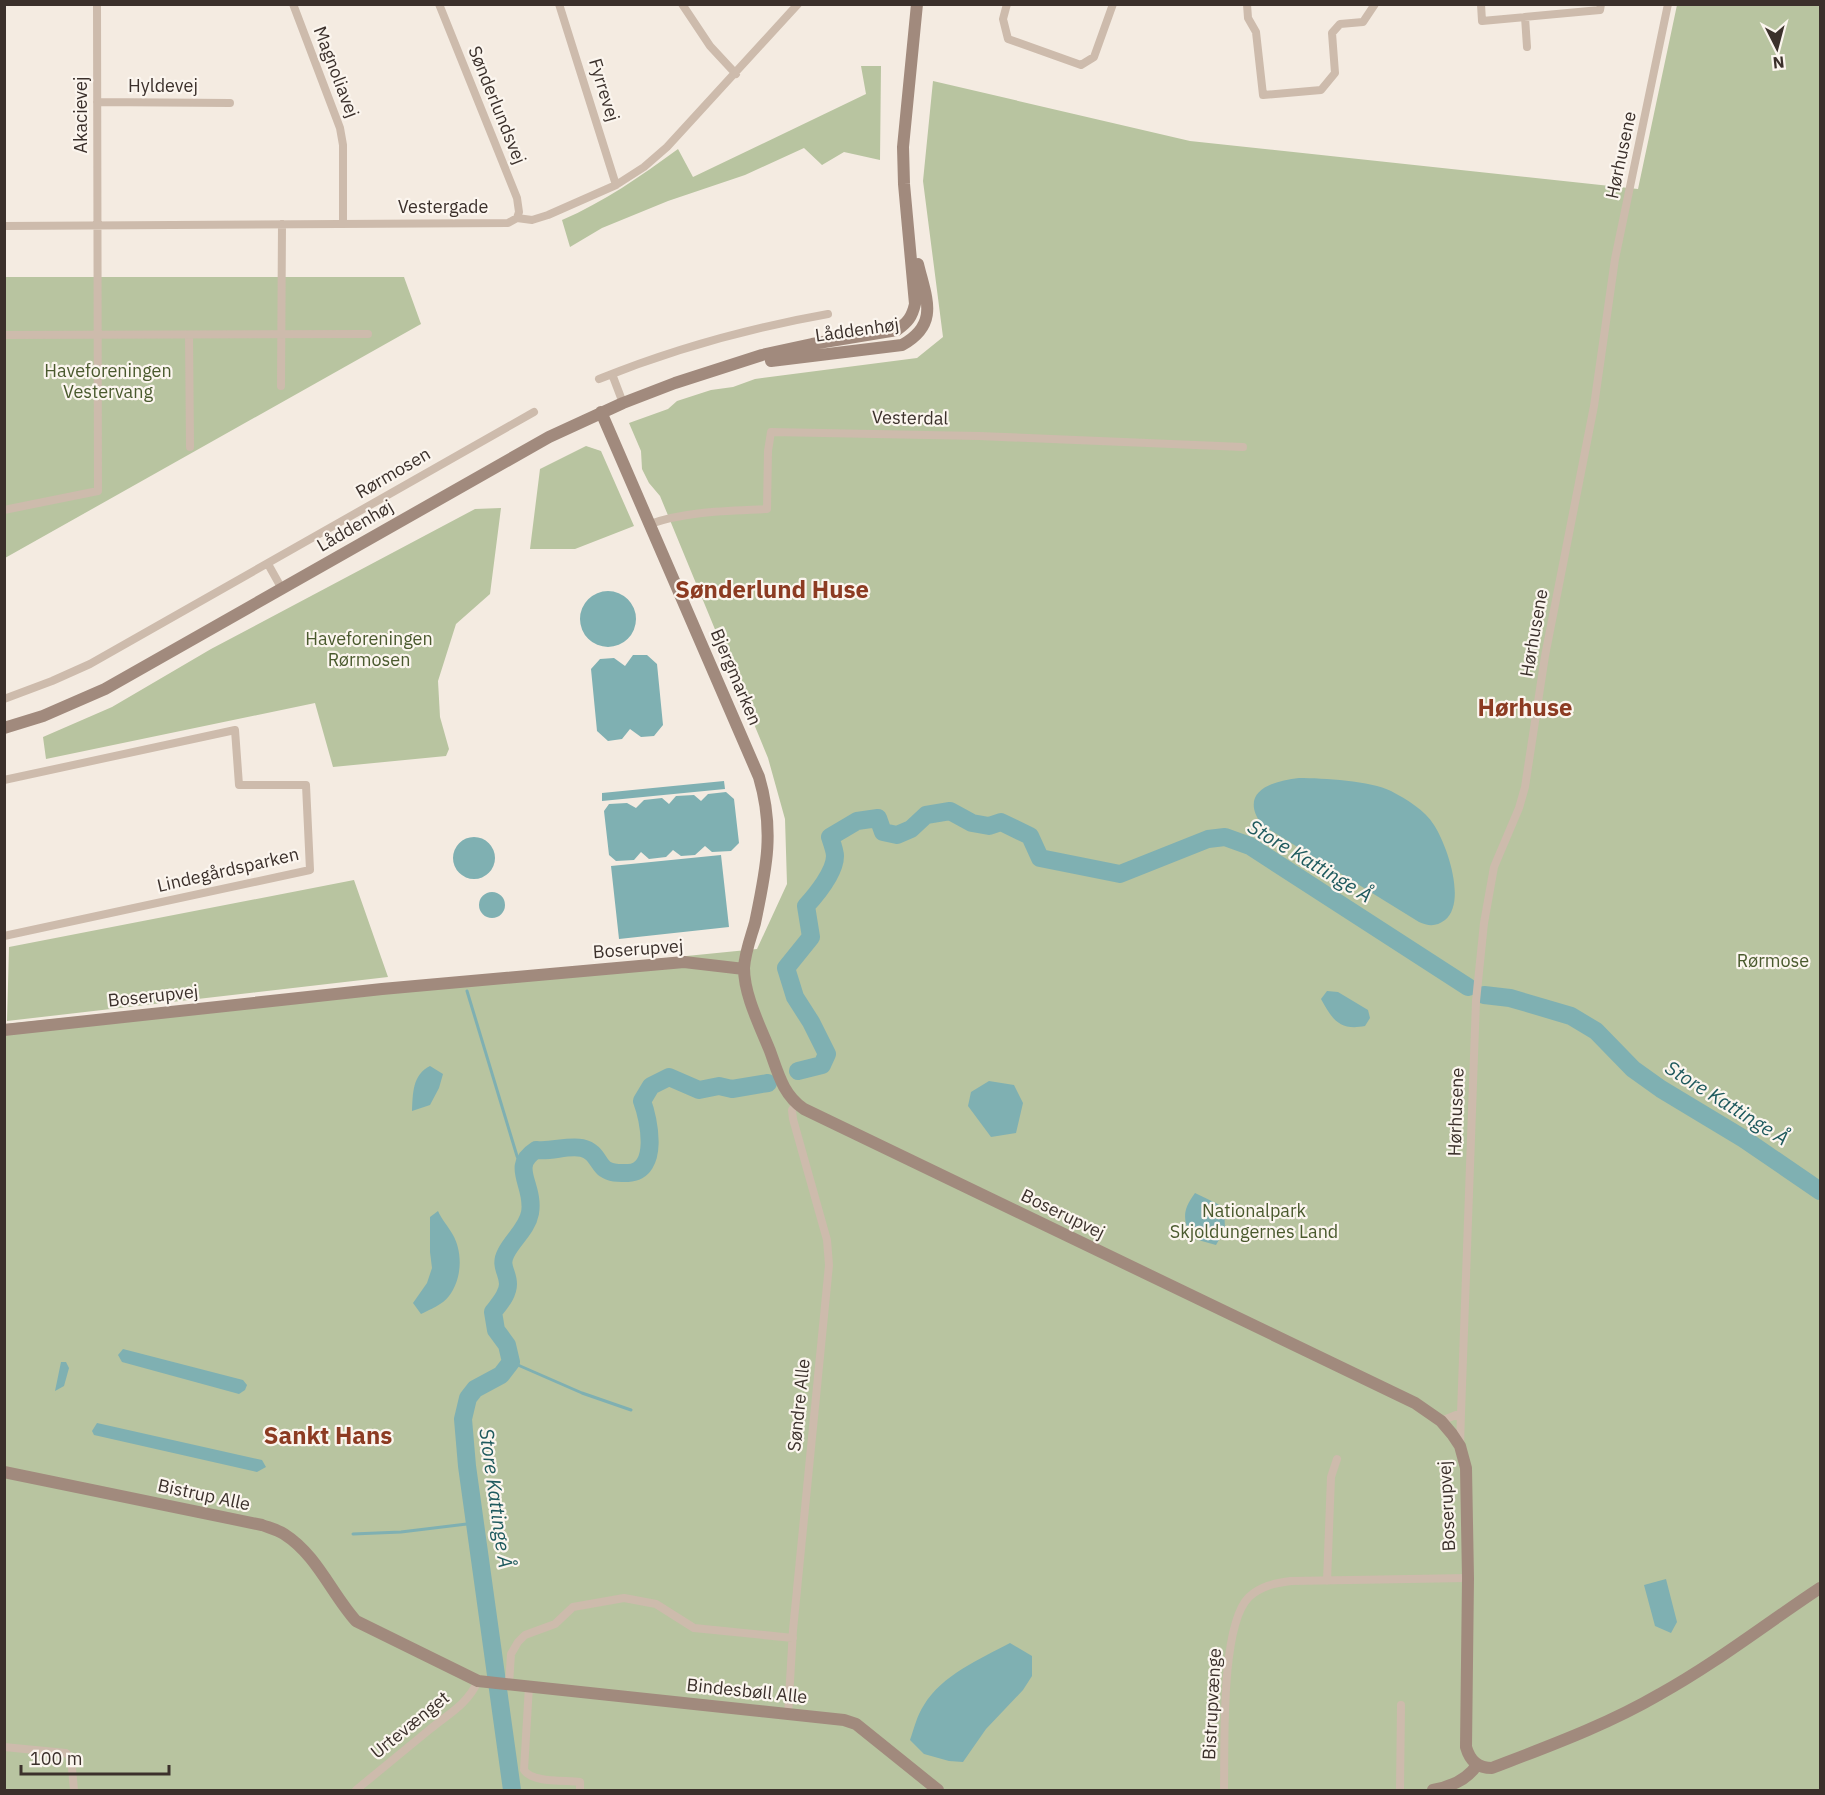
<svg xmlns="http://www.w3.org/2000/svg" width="1825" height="1795" viewBox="0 0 1825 1795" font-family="'IBM Plex Sans',sans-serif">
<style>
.green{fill:#b8c4a0}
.water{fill:#7fb0b2}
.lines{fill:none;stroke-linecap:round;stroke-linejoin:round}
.stream{stroke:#7fb0b2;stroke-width:3}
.river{stroke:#7fb0b2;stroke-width:18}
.street{stroke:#cdbbac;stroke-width:8}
.secondary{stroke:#a18a7d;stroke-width:12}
.labels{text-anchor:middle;stroke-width:4.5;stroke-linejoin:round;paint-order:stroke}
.street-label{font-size:18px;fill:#3b302b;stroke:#fbf5ee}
.park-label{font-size:18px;fill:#4a5a2e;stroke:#fbf5ee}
.water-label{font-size:20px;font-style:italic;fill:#1f5a5e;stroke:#fbf5ee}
.district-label{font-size:24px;font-weight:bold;fill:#8c3b22;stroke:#fbf5ee}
</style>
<rect width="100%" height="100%" fill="#f4ebe1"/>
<path class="green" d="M1677,5H1820V1790H5V1024L757,949L787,884L785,819L768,758L660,496L649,483L642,469L641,451L629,423L668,409L677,401L711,390L733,387L755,379L917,358L943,337L923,181L933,81L1190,141L1638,189Z
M861,66H881L880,160L844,152L822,165L804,148L745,175L668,201L602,228L570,247L562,220C604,202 641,176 678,149L693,177L866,94Z
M5,277H404L421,324L5,558Z
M586,446L601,451L634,526L575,549H530L540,469Z
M501,508L490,594L456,624L438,681L440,717L449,749L446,756L333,767L315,703L46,759L43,737L112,707L211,649L475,509Z
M354,880L388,977L7,1021L9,947Z"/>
<path class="water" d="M580 619a28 28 0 1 1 56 0a28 28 0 1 1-56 0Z
M633,655H647L657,664L663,725L654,736L641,737L630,729L622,739L608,741L597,731L591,669L600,659L614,658L625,666Z
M1299,778C1323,778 1371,781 1391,791C1406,799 1425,810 1434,825C1447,845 1467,902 1445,920C1436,927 1428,926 1419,922L1262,825C1238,792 1271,781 1299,778Z
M724,781L725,789L602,801V793Z
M726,792L734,799L739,843L731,851L712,852L705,846L695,855L681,856L673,850L666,857L649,859L641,852L634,860L616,861L609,855L604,811L609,804L627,803L636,808L644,800L662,798L669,804L676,796L694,795L701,801L708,794Z
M453 858a21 21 0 1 1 42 0a21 21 0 1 1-42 0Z
M721,855L729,927L619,939L611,866Z
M479 905a13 13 0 1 1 26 0a13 13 0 1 1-26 0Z
M1327,991L1338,992L1368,1010L1370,1018L1365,1026C1339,1031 1332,1019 1321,999Z
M430,1066L443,1074L439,1088L430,1105L412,1111C413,1094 412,1075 430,1066Z
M989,1081L1014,1085L1023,1103L1016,1133L991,1137L968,1106L971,1092Z
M1195,1193L1224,1207L1225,1229L1216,1245L1191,1238C1183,1218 1182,1211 1195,1193Z
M438,1211C442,1220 448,1226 453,1235C463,1253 462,1279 449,1296C442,1305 431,1309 421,1314L413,1303L427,1283L432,1268L430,1252V1217Z
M123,1349L243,1380L247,1385L245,1390L239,1394L122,1362L118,1355Z
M61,1362H66L69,1368L64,1386L55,1391Z
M97,1423L262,1460L266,1467L257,1472L94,1435L92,1431Z
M1666,1579L1677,1622L1671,1633L1655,1626L1644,1585Z
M1010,1643L1032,1656V1676L1023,1690L986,1729L963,1762L949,1761L924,1754L910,1740C914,1729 917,1715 924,1705C942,1675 980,1659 1010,1643Z"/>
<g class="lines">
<path class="stream" d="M467,991L517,1156L522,1166
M511,1362L582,1393L631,1410
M353,1534L401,1532L475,1523"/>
<path class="river" d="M1484,995L1510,998L1571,1016L1596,1031L1633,1069L1661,1089L1744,1139L1820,1191
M798,1071L822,1065L827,1054L811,1022L795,997L786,968L811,937L806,906C816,895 835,872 835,856C835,851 832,843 830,837L857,821L878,818L883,832L897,835L911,829L926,815L950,811L972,823L989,826L1001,822L1030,836L1040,858L1120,874L1208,839L1225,837L1250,846L1468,987
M512,1790L467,1466L463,1419L468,1398L475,1389L501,1375L511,1362L507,1345L496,1330L493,1312C499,1304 508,1295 508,1284C508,1272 499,1266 506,1253C513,1239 527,1229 530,1213C535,1185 509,1167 536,1150C552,1152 567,1145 582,1148C596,1151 598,1164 605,1169C612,1174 620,1173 628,1173C660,1172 649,1119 642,1101L651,1086L669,1077L699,1090L719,1086L732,1089L768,1083"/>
<path class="street" d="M293,4L340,128L343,145V224
M439,4L517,198L519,212L517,218
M559,4L616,185
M682,4L710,46L736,74
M1007,4L1003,19L1008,39L1081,65L1094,57L1113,4
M1247,4L1248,18L1256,32L1263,95L1321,90L1335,73L1332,33L1340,24L1363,22L1375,4
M1481,4L1482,21L1600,10L1601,4
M1525,17L1527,47
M97,102L230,103
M4,226L508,223L517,218L532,220L548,215L616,185L644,167L667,147L798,4
M4,335L368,334
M189,335L190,447
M612,374L623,403
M599,379C673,349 749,328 828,314
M281,386L282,224
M4,510L98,491L97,4
M650,524C687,511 728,511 767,509L768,451L771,432L979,436L1243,447
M268,564L282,589
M4,699L52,681L90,664L534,412
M4,780L235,730L239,785H306L310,870L4,936
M1441,1421L1461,1413L1476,1001L1484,923L1494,867L1519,808L1525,787L1545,656L1594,406L1615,259L1668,4
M1460,1446L1461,1413
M1327,1581L1331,1477L1337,1459
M509,1684L511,1654L518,1642L525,1635L555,1624L573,1607L624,1598L656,1604L694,1628L793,1638
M529,1686L524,1770C532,1783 565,1780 580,1782V1790
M788,1715L793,1630L829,1265L827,1240L793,1119L792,1110L796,1104
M4,1747L66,1753L71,1758L74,1790
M356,1790C380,1770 405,1750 429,1730C448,1714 467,1705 478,1681
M1224,1790C1225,1749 1220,1625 1249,1597C1261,1586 1275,1583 1291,1581L1468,1578
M1400,1790L1401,1705"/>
<path class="secondary" d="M771,361L902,345C940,324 926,298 918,264
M601,412L759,777C775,831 766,870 755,923C751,937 745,952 744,968C744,995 760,1026 770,1051C778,1073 783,1095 804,1109L1415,1403L1441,1421L1452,1434L1460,1446L1466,1468L1468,1578L1466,1747C1470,1761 1478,1768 1492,1768C1549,1746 1607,1725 1660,1694C1716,1663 1767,1623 1820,1588
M4,728L43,716L105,689L549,437L623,403L675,383L762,355L812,344L897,330C908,322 912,317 915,304L904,184L903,147L917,4
M4,1030L382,989L684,962L744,969
M4,1472L262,1525C270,1528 278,1530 284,1534C317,1555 331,1593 356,1621L478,1681L844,1720L856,1724L938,1790
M1433,1790C1449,1787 1467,1780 1477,1765"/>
</g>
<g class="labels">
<g class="street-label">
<text transform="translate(336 72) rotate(69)" y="6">Magnoliavej</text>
<text x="163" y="92">Hyldevej</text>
<text transform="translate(604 90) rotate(73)" y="6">Fyrrevej</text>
<text transform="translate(497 105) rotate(68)" y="6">Sønderlundsvej</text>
<text transform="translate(81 115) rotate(-90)" y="6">Akacievej</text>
<text transform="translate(1621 155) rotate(-78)" y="6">Hørhusene</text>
<text x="443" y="213">Vestergade</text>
<text transform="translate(857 330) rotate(-8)" y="6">Låddenhøj</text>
<text transform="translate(910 418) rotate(1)" y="6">Vesterdal</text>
<text transform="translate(393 473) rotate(-30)" y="6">Rørmosen</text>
<text transform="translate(355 526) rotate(-30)" y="6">Låddenhøj</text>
<text transform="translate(1534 633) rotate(-80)" y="6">Hørhusene</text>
<text transform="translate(736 677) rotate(67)" y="6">Bjergmarken</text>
<text transform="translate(228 870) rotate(-13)" y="6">Lindegårdsparken</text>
<text transform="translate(638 949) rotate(-4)" y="6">Boserupvej</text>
<text transform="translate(153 996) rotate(-6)" y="6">Boserupvej</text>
<text transform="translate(1456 1112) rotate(-88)" y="6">Hørhusene</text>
<text transform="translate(1063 1214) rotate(26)" y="6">Boserupvej</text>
<text transform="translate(799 1405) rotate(-84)" y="6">Søndre Alle</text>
<text transform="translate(204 1495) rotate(12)" y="6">Bistrup Alle</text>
<text transform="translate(1447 1506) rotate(-93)" y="6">Boserupvej</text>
<text transform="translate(747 1691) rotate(6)" y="6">Bindesbøll Alle</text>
<text transform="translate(1212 1704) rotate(-87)" y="6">Bistrupvænge</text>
<text transform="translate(410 1725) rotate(-39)" y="6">Urtevænget</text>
</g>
<g class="park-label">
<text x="108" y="377">Haveforeningen<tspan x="108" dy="21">Vestervang</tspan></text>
<text x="369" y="645">Haveforeningen<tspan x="369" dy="21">Rørmosen</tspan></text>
<text x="1773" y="967">Rørmose</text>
<text x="1254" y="1217">Nationalpark<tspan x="1254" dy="21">Skjoldungernes Land</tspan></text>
</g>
<g class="water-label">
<text transform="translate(1310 861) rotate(31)" y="7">Store Kattinge Å</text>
<text transform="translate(1727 1103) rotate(32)" y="7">Store Kattinge Å</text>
<text transform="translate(496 1498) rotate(82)" y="7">Store Kattinge Å</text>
</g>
<g class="district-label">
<text x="772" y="598">Sønderlund Huse</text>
<text x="1525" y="716">Hørhuse</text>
<text x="328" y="1444">Sankt Hans</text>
</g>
</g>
<rect width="1825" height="1795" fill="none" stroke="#3b302b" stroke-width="12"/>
<g transform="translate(1777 48) rotate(174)" stroke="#fbf5ee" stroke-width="4.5" paint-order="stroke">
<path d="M0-4.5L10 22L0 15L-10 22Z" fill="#3b302b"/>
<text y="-9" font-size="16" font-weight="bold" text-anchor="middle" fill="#3b302b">N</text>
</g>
<path d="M21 1765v9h148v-9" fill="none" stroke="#3b302b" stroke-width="3"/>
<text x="30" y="1765" font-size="18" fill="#3b302b" stroke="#fbf5ee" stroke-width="4.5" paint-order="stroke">100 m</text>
</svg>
